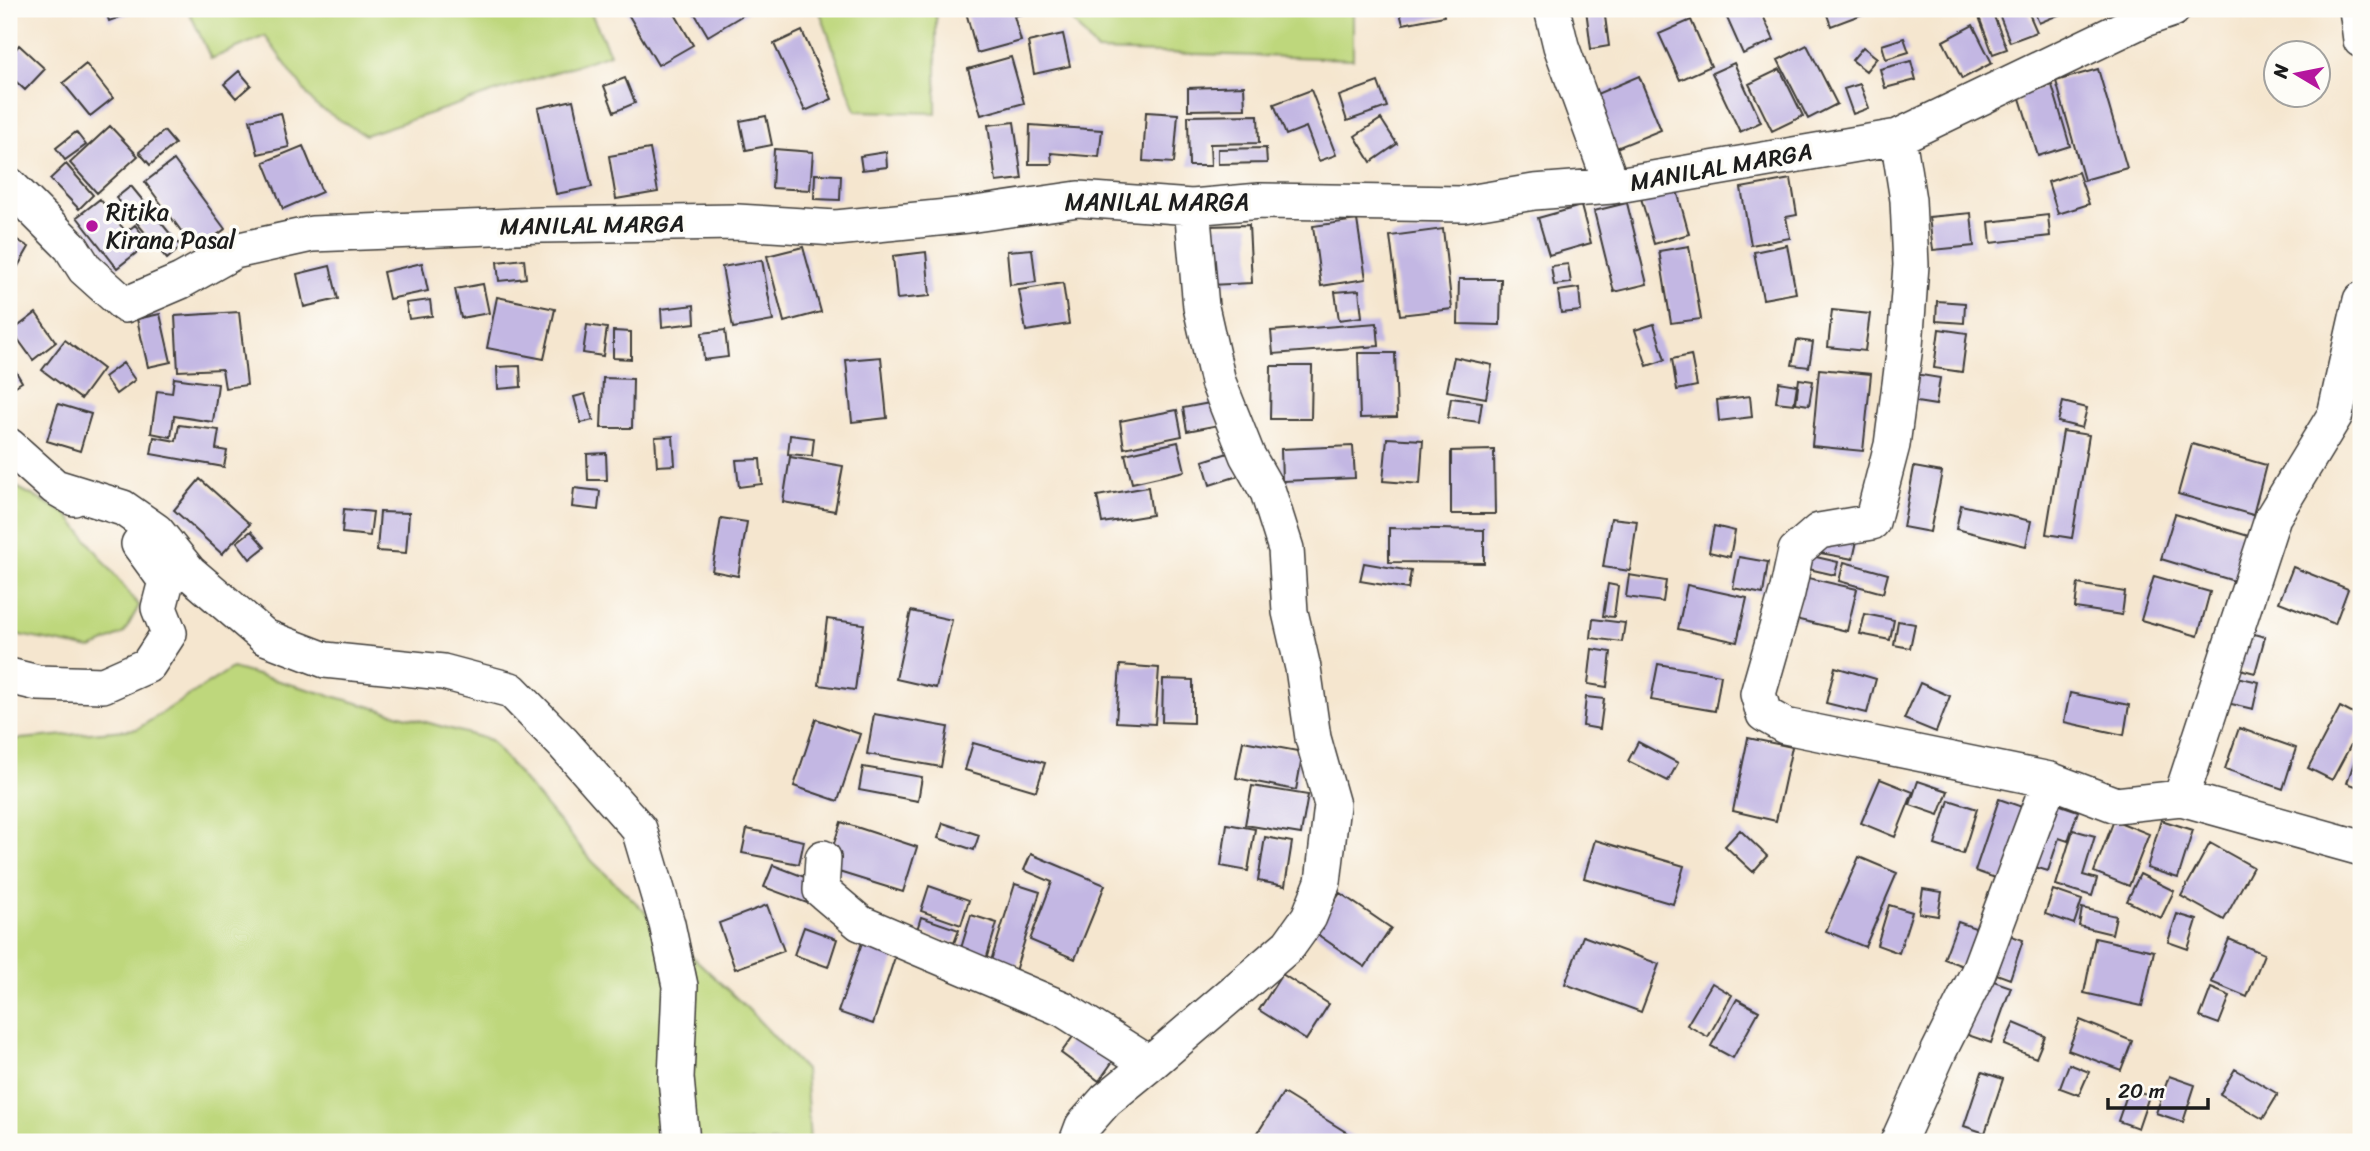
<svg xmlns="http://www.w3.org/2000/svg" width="2370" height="1151" viewBox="0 0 2370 1151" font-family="Sriracha,sans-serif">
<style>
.green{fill:#bed77c;stroke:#6d7a4c;stroke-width:2}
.building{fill:#c3b7e3}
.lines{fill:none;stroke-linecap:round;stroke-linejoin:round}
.minor-casing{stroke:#3d3a37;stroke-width:38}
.minor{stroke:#fff;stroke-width:35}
.poi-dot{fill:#b5179e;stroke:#fdfcf7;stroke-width:2.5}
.labels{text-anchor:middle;stroke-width:7;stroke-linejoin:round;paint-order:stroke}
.street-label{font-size:24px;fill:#1c1c1c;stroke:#fdfcf7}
.poi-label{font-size:24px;fill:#1c1c1c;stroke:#fdfcf7;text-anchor:start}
</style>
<rect width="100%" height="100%" fill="#fdfcf7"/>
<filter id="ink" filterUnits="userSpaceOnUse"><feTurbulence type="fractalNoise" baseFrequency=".0143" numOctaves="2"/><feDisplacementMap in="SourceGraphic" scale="14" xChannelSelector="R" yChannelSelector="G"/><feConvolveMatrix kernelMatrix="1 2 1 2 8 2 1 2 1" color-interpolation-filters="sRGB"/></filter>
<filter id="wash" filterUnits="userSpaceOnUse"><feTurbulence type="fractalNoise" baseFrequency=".00686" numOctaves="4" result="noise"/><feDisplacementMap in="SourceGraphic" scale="28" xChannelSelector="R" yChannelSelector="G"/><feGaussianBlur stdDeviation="1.57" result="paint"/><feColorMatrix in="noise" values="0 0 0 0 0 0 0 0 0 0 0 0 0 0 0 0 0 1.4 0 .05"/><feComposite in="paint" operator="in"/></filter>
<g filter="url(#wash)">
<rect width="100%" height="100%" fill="#f5e6cf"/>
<path class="green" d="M188,9H589L610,54L365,135L315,105L265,36L211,59Z
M819,9H936V113L856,111Z
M1063,9H1353V59L1097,51Z
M9,483L67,514L139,606L124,633L91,649L9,633Z
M232,668L490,740L593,862L749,1010L805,1070L810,1142H9V740L137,729Z"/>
<g id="blocks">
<path class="building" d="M105,9H130L131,13L109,21Z
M625,9H672L693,45L658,65Z
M692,9H746L748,12L708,36Z
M980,9H1021L1022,14L1014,16L1021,41L977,53L966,12Z
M1399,9H1443L1444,16L1403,24Z
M1586,9H1604L1609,46L1591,49Z
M1723,9H1760L1774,40L1743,54Z
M1825,9H1876L1831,26Z
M1976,9H1991L2007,49L1993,54Z
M1997,9H2027L2037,32L2010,42Z
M2033,9H2059L2061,14L2039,23Z
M1691,20L1711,66L1680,80L1659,34Z
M1973,25L1992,63L1962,79L1943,41Z
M802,31L832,99L805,111L774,44Z
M1063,34L1070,66L1034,74L1028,42Z
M1904,38L1909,52L1886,59L1882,45Z
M19,45L45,69L25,90L9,75V57Z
M1807,45L1837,104L1808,119L1778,60Z
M1863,47L1877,58L1866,71L1852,60Z
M1011,57L1024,103L981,115L968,69Z
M1911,61L1916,80L1885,88L1880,69Z
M1734,63L1761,122L1740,132L1712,73Z
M86,64L113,98L90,116L63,83Z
M1780,69L1803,116L1772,131L1749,84Z
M2098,69L2127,168L2084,180L2056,81Z
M239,71L251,85L236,98L224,84Z
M1639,76L1661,130L1614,149L1592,96Z
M625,78L635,103L614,112L604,86Z
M1378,82L1387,107L1347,121L1339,96Z
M1860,84L1869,108L1853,114L1844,89Z
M2052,85L2070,146L2038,156L2019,95Z
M1244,86L1245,109L1188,110V88Z
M1311,90L1336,155L1319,161L1306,127L1286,135L1274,104Z
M573,100L592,187L556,194L538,108Z
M1146,112L1178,114L1174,163L1143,161Z
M281,113L289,147L258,154L250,120Z
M1258,115L1259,143L1210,144L1211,166H1189L1188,116Z
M766,116L772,145L746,150L740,121Z
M1381,119L1397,144L1371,162L1355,136Z
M1014,122L1022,179L996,182L988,125Z
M1030,125L1102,130L1099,157L1051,153L1052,164H1029Z
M110,126L138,156L97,193L70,163Z
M164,131L175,144L150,165L139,152Z
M76,132L86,145L65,160L56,148Z
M303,146L322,192L283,209L264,162Z
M1266,148L1267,163L1218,164V149Z
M650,149L658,192L616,199L609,156Z
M774,149L813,152L810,190L772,188Z
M886,152L887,167L862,170L860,156Z
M174,160L225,229L196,251L145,182Z
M66,164L93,195L79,209L50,179Z
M2078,172L2089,204L2058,214L2048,182Z
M815,174L841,175L840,200L814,199Z
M1791,179L1797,215L1786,217L1790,238L1751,245L1741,188Z
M131,186L181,247L167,259L116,198Z
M1676,187L1689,234L1654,244L1641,198Z
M100,199L126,232L135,225L149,243L117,268L77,217Z
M1627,203L1647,284L1614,292L1594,211Z
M1581,206L1591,243L1549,255L1538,218Z
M1971,213L1974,246L1933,250L1929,217Z
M2048,215L2050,236L1991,243L1989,222Z
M1357,220L1366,279L1321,286L1313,226Z
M1249,225L1252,283L1209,285L1207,226Z
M1443,229L1452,309L1400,315L1390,236Z
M9,235L29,247L9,282Z
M1787,245L1796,293L1763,299L1754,252Z
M1689,246L1701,319L1671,323L1659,251Z
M803,247L821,312L784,322L767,256Z
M1032,249L1036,282L1010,285L1007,251Z
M926,252L930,296L897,299L893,256Z
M524,259L526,278L499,281L497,262Z
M762,260L773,321L733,328L722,267Z
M422,263L428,291L389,299L383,272Z
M1568,264L1571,283L1554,285L1551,266Z
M330,266L338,299L304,307L297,274Z
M1459,279H1501L1500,325L1458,324Z
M1063,283L1069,324L1026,331L1019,290Z
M483,284L489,313L461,318L455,289Z
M1579,288L1581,311L1561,313L1558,291Z
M1359,290L1362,317L1339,320L1335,292Z
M497,297L555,309L544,359L487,348Z
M430,300L432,316L409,319L406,303Z
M1937,301L1965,303L1964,323L1936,321Z
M694,305L695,323L662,327L661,309Z
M1832,310L1870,314L1865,351L1828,347Z
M239,312L247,385L225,388L222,369L178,371L175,316Z
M36,313L56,342L33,360L12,331Z
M160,314L171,362L148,367L137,319Z
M1377,323L1379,346L1273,354L1271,331Z
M1654,324L1665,360L1647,366L1635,330Z
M587,325L607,328L603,356L583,353Z
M1939,329L1967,333L1962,372L1934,368Z
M725,330L728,357L704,360L702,333Z
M613,331L631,332V359L613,358Z
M65,340L103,369L81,399L42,370Z
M1797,340L1813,342L1809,367L1792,365Z
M1358,353H1395L1397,417L1360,418Z
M1691,355L1697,386L1677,390L1672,359Z
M881,357L887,418L852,422L846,360Z
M1454,357L1492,365L1486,398L1447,391Z
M9,360L22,382L9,390Z
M123,363L135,380L116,394L104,377Z
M520,366L521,387L498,389L497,367Z
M1271,366H1312L1311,419H1270Z
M1819,369L1871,374L1863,451L1812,446Z
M1915,374L1940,378L1936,405L1910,401Z
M174,378L218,384L213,422L174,416L171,437L151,433L157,391L172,393Z
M603,378L633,379L632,428H601Z
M1799,379L1813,381L1809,405L1796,403Z
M1779,382L1797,385L1794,404L1776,402Z
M585,394L593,420L581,423L574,397Z
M1750,396L1752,417L1719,421L1717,400Z
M1451,398L1482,402L1479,422L1448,418Z
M1215,402L1219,425L1187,431L1183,408Z
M2063,402L2087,408L2082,428L2058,422Z
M58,404L91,414L80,451L47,441Z
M1177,410L1182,436L1124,448L1120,421Z
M179,425L219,430L216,449L227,451L224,467L151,454L154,437L176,441Z
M2063,431L2089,435L2072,538L2046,534Z
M790,435L814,438L812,456L788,454Z
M673,436L675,465L657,466L655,437Z
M1387,438L1423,440L1420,484L1383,481Z
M1178,442L1185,471L1132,483L1125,454Z
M2192,444L2266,465L2253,515L2178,494Z
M1353,446L1355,478L1282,481L1281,449Z
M1494,450L1495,514H1451V451Z
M1231,452L1238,476L1210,485L1203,461Z
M606,453L607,480H588L587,454Z
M790,457L843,466L835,511L783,502Z
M760,459L762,484L739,487L736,460Z
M1914,467L1942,472L1930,532L1903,527Z
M200,479L250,524L222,554L174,510Z
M1148,487L1152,515L1102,523L1097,496Z
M574,488L600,491L598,510L572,507Z
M1961,505L2031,521L2026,546L1956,529Z
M344,509L373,512L370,536L342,533Z
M380,512L409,513L406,553L377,551Z
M2175,514L2255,538L2241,583L2161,559Z
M721,518L747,522L738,576L712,571Z
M1611,518L1637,521L1630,571L1603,567Z
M1714,526L1735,531L1730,557L1709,552Z
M1389,528L1484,530V563L1389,562Z
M251,531L265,547L250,559L237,542Z
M1823,535L1857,541L1853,559L1820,553Z
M1803,554L1838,562L1835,575L1800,567Z
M1739,557L1768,562L1763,594L1733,588Z
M1844,562L1888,574L1883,593L1839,581Z
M1364,563L1411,571L1408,589L1360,581Z
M2293,567L2348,589L2335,624L2279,602Z
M1629,575L1666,581L1663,602L1626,597Z
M2154,576L2210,592L2198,636L2141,620Z
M1804,577L1857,589L1847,631L1795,619Z
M1608,584L1618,586L1614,617L1603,616Z
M2078,584L2125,592L2122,615L2075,608Z
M1687,585L1747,598L1737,642L1678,629Z
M911,611L952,620L936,688L896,679Z
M1865,614L1894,620L1890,640L1860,634Z
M827,619L864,624L855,690L819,685Z
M1593,619L1625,623L1622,642L1591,638Z
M1898,621L1915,624L1910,648L1894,645Z
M2246,632L2265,637L2255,673L2236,668Z
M1592,649L1611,652L1607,687L1588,684Z
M1658,664L1721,675L1715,711L1651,700Z
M1120,665L1159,668L1155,724L1116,722Z
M1835,667L1876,679L1867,713L1826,703Z
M2232,676L2259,682L2253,709L2227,703Z
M1163,679L1193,680V723L1162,722Z
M1920,683L1950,696L1936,732L1904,719Z
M2070,693L2129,705L2124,735L2064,722Z
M1586,697L1604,699L1600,729L1583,726Z
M2340,707L2361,718V726L2332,780L2308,768Z
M874,714L948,727L941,767L867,754Z
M816,719L860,734L838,801L794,786Z
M2239,728L2296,748L2283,789L2225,769Z
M1748,738L1792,747L1776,821L1733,811Z
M1243,741L1303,752L1296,790L1236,778Z
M1638,742L1678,763L1668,781L1628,761Z
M2361,742V788L2347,783Z
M973,743L1045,763L1036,791L965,770Z
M863,767L922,777L918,801L859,790Z
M1880,779L1913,792L1895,837L1861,823Z
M1918,781L1948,791L1939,815L1910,805Z
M1252,786L1308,795L1301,834L1245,825Z
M1999,799L2028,809L2004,881L1975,871Z
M1949,800L1977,809L1963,854L1935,845Z
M2046,800L2078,811L2068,841L2059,838L2048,871L2025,864Z
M2114,820L2149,834L2129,886L2094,872Z
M2161,820L2193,830L2178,878L2147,868Z
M841,822L917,847L903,892L826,868Z
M943,823L979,835L974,850L938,838Z
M1227,824L1255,829L1248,871L1221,866Z
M747,829L804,841L799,864L742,853Z
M1740,830L1767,856L1753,872L1725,846Z
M2073,830L2095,836L2083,875L2097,879L2092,896L2056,885Z
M1265,837L1292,842L1285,886L1258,881Z
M1595,840L1684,866L1673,904L1584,878Z
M2210,843L2253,867L2224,920L2181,896Z
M1031,854L1105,885L1075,959L1030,940L1052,882L1024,870Z
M1859,857L1897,873L1865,947L1826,931Z
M773,865L815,881L807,903L764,887Z
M2140,874L2174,891L2161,918L2127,901Z
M1015,884L1040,892L1015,971L990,964Z
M929,886L969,900L961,925L921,911Z
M1923,889L1942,892L1938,916L1919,913Z
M2053,890L2082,900L2074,924L2045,914Z
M1340,893L1391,928L1365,967L1314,932Z
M767,905L784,951L735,969L719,923Z
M1889,905L1912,912L1899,953L1877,945Z
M2082,908L2116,916L2112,934L2079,926Z
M2177,914L2197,920L2188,949L2168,942Z
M971,915L997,923L985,963L959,955Z
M921,917L959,930L954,943L917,930Z
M1958,922L1981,930L1968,968L1944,959Z
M804,927L837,939L828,967L794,955Z
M2001,932L2023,940L2010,979L1988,971Z
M1583,936L1659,964L1641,1012L1565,984Z
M864,937L898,948L873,1024L838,1012Z
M2095,938L2154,951L2142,1006L2084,993Z
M2229,939L2264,954L2247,997L2211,982Z
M1282,974L1329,1004L1306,1040L1259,1010Z
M1982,977L2011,987L1991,1043L1962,1033Z
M1712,983L1732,995L1708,1037L1687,1025Z
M2211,988L2230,996L2219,1024L2200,1017Z
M1737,999L1759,1011L1733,1058L1711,1046Z
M2080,1020L2132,1041L2121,1070L2068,1050Z
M2014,1023L2045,1036L2036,1058L2004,1045Z
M1075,1034L1113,1061L1099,1081L1061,1053Z
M2069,1064L2089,1072L2079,1095L2060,1088Z
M2235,1069L2278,1094L2263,1119L2220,1094Z
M1982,1072L2003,1079L1985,1133L1964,1126Z
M2169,1076L2195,1085L2183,1122L2156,1113Z
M2129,1089L2149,1096L2138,1128L2118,1121Z
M1283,1093L1362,1142H1252Z"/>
</g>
</g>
<g filter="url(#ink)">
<use href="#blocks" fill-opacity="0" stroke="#3d3a37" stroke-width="2"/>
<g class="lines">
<defs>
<path id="minor" d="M1552,9L1561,46L1612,186
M2357,9L2361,40
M1898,137L1908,200L1911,265L1905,346L1892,445L1872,522L1819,531L1796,551L1787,593L1758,694L1764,714L1785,726L2050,780L2116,805L2181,798L2361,848
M9,185L71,247L85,269L125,305L181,281L235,251L312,234L541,225L737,222L836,228L968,215L1078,199L1192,207L1260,201L1463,204L1534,192L1612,186L1898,137L2144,19L2173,9
M9,446L55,487L74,498
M55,487L123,508L156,531L189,572L265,637L325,660L443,672L511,690L563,743L639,829L667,924L680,986L676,1078L682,1142
M9,676L38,683L103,685L148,665L169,633L159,608L166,581L139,544
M2181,798L2273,517L2335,415L2361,300
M823,858L821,890L860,923L1063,1009L1150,1064
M1077,1142L1083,1126L1106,1100L1150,1064L1289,945L1309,917L1323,882L1332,805L1313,738L1303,668L1290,612L1286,549L1268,492L1247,455L1218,382L1201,307L1192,207
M1898,1142L1939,1051L1978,973L2050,780"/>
</defs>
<use href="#minor" class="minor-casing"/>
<use href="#minor" class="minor"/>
</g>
</g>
<circle class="poi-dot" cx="92" cy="226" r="7"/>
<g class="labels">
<g class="street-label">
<text transform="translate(1721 167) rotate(-10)" y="8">MANILAL MARGA</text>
<text x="1157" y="210">MANILAL MARGA</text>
<text transform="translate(592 225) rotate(-1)" y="8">MANILAL MARGA</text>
</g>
<g class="poi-label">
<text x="106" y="220">Ritika<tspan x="106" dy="28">Kirana Pasal</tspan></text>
</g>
</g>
<rect width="2370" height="1151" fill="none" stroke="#fdfcf7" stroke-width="35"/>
<g transform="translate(2297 74) rotate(280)"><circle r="33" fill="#fdfcf7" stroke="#a3a29f" stroke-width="2"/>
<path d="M0-5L12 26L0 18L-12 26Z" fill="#b5179e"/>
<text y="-10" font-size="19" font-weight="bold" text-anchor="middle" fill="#1c1c1c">N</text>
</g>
<path d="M2108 1098v10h100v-10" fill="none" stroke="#1c1c1c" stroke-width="3.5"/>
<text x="2118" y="1098" font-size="21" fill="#1c1c1c" stroke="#fdfcf7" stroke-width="5" paint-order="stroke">20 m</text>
</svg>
